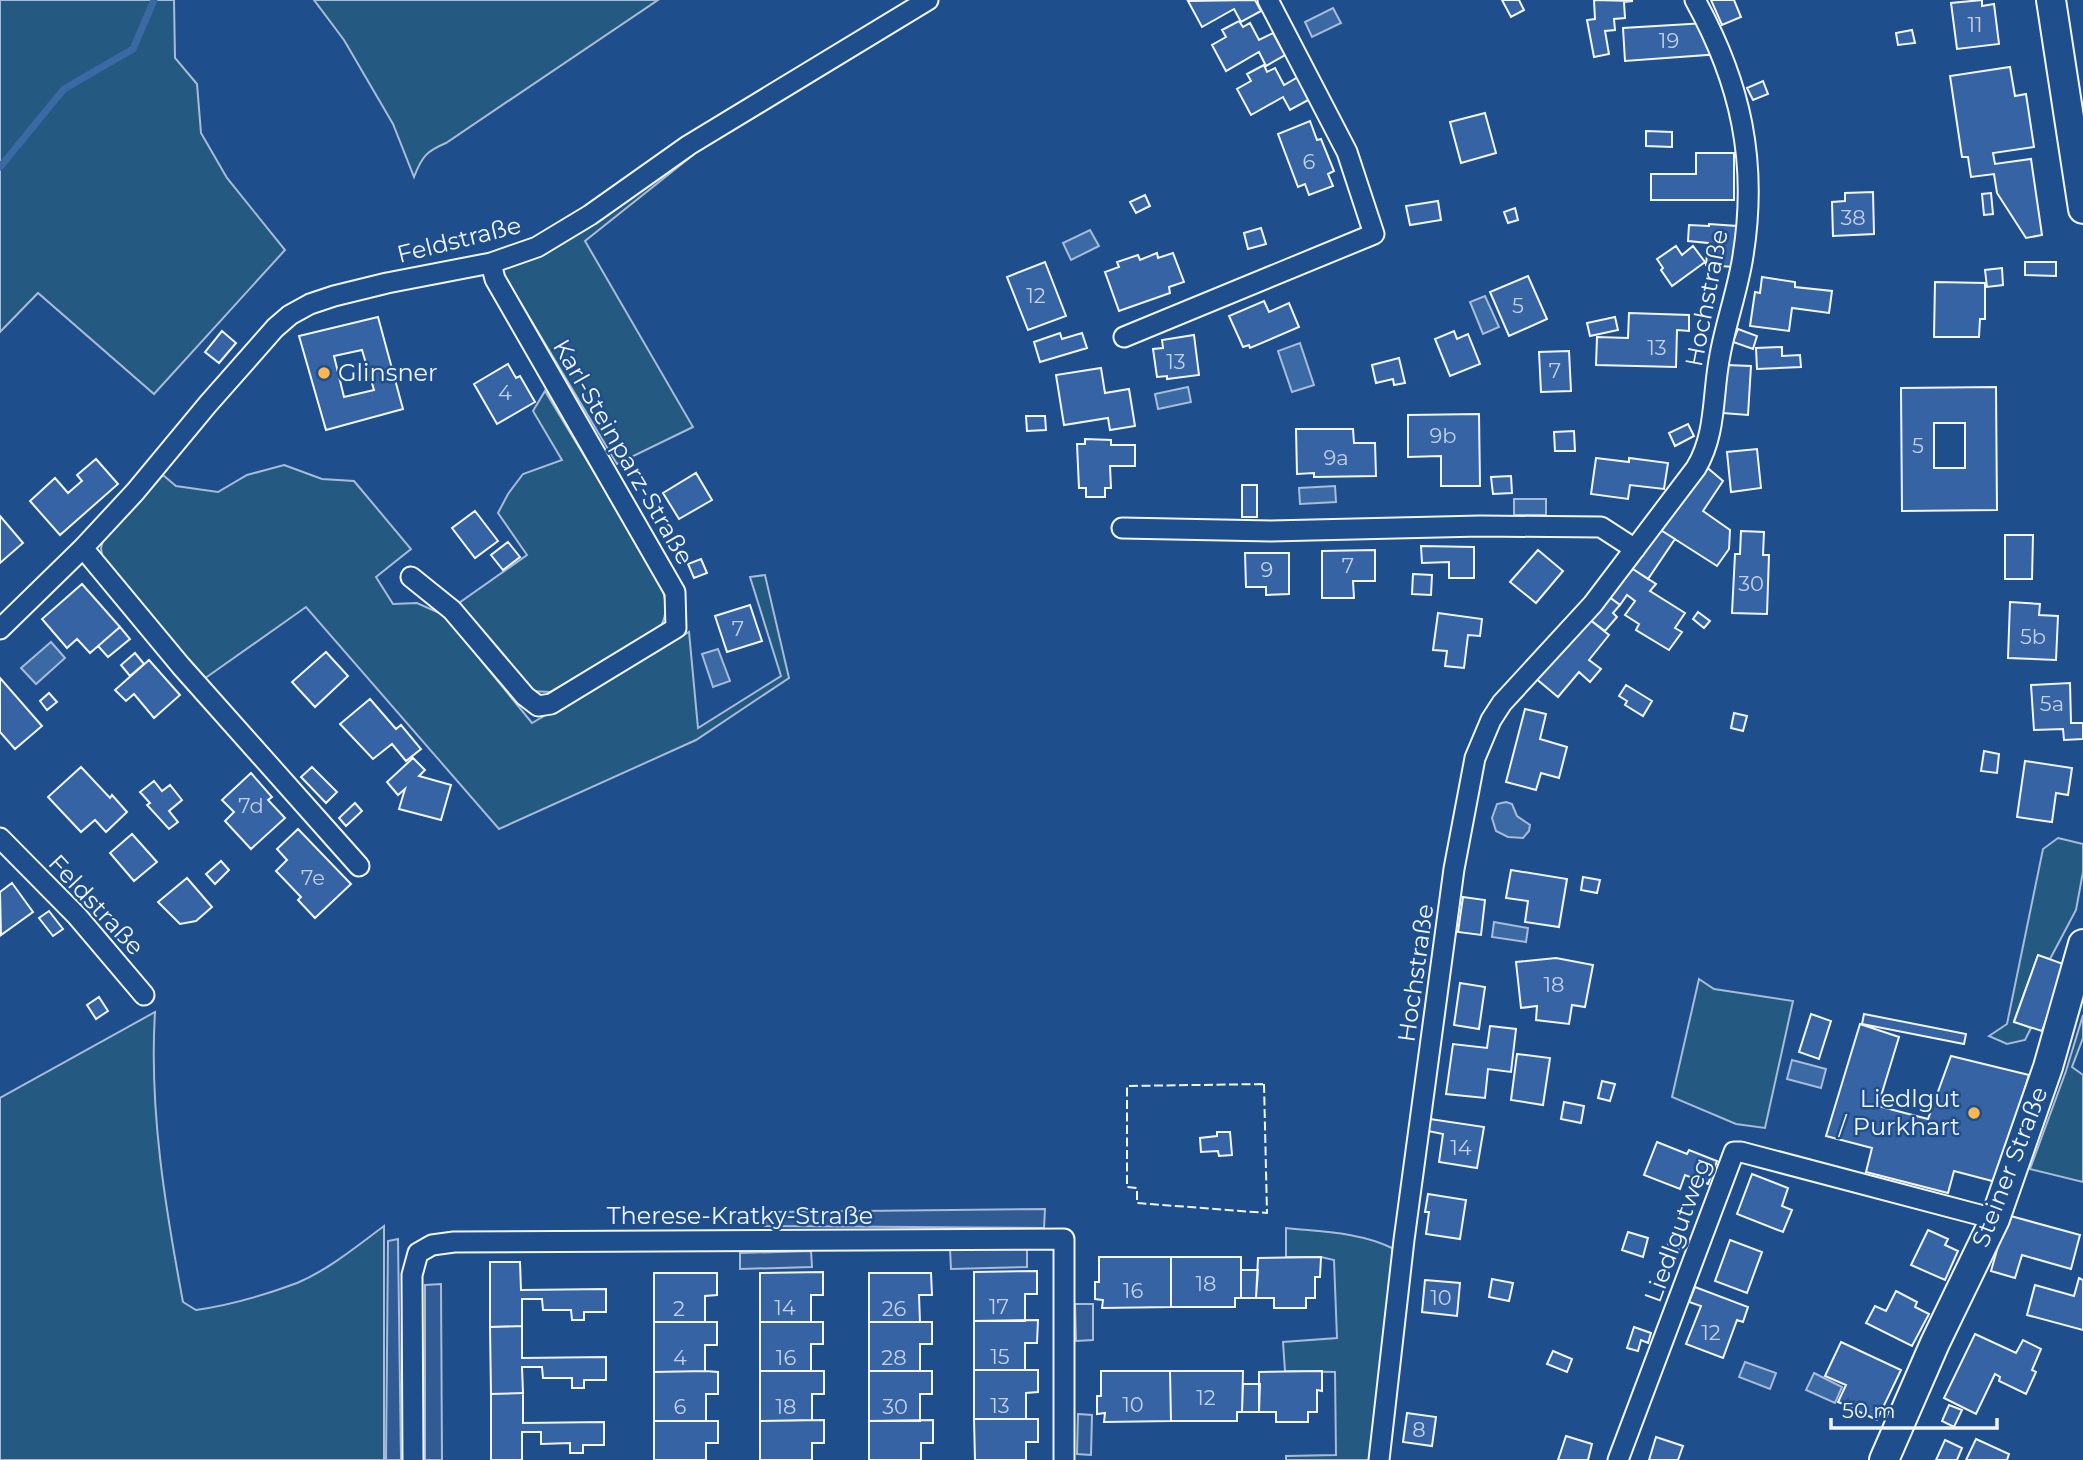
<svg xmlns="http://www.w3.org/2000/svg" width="2083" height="1460" viewBox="0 0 2083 1460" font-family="Montserrat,sans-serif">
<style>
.green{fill:#245a82;stroke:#a8bbd7;stroke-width:2}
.parking{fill:#305b95;stroke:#a8bbd7;stroke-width:2}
.water{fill:#3b69a3;stroke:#a8bbd7;stroke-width:2}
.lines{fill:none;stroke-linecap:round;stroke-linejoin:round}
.stream{stroke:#3b69a3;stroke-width:7}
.building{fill:#3563a3;stroke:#f2f6ff;stroke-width:2;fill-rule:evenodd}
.street-casing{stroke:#f2f6ff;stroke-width:23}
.secondary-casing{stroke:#f2f6ff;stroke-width:32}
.street{stroke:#1f4e8c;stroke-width:19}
.secondary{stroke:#1f4e8c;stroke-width:28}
.fence{stroke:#f2f6ff;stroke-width:2;stroke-dasharray:9 3.5;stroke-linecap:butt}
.poi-dot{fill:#ffb74d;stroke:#1f4e8c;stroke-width:2.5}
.labels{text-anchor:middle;stroke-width:5;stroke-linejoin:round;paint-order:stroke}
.number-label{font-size:21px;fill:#c3d1e8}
.street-label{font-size:24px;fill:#f2f6ff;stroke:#1f4e8c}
.poi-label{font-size:24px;fill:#f2f6ff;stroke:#1f4e8c;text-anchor:start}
</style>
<rect width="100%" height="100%" fill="#1f4e8c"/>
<path class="green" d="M0,0H174L175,58L197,84L201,133L227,178L285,250L154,394L38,293L0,332Z
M314,0H658L446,143C427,151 422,156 414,177L393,124L344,40Z
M693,155L585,241L693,427L617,464L501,270L544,252L587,229Z
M545,391L661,583C666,601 669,612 660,628L550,692L529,691L459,603L527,555L498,513L508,494L523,474L562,460L533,411Z
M284,465L322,479L354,481L411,549L376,577L393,604L417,603L444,615L532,723L689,632L698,728L781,676L750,577L765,575L789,678L696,740L499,829L306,607L204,679L103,562L101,548L104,537L163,475L176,486L218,492L247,475Z
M2058,838L2083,844V872L2076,910L2050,959L2038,956L2014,1021L2031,1028L2025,1040L2007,1044L1989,1036L2007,1024L2043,849Z
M1699,979L1714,989L1793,1001L1765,1128L1736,1124L1672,1097Z
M155,1012C149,1109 165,1206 183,1302L196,1310C230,1305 265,1295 297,1283C328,1270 357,1246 384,1226V1460H0V1098Z
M2083,1015V1038L2072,1067L2083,1075V1182L2030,1169L2066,1071Z
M1286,1228C1322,1232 1359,1232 1392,1248L1395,1266L1371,1460H1286V1456L1336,1455L1335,1372L1285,1371L1283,1342L1337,1338L1334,1260L1321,1257H1286Z"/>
<path class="parking" d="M1045,1209L1044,1228L765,1226L769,1212Z
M398,1239L401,1460H386L388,1241Z
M1027,1247V1267L951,1269L950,1249Z
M811,1251L812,1267L740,1269V1253Z
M441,1284L442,1460H425V1285Z
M1075,1304H1093V1340L1076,1341Z
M1078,1414L1092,1415L1091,1455L1077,1454Z"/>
<path class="water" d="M1333,8L1341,23L1312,37L1305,22Z
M1090,230L1099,246L1071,260L1063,243Z
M1485,296L1499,327L1483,334L1470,302Z
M1300,343L1314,385L1292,392L1278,351Z
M1188,387L1191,402L1158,409L1155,394Z
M1335,486L1336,502L1300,504L1299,488Z
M1514,499H1546V515H1514Z
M51,642L65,658L36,684L21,668Z
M718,649L730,681L713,687L702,654Z
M1506,802L1512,804L1517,816L1530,825L1529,831L1523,838L1508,837L1496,831L1492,818L1497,804Z
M1494,922L1528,928L1526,942L1492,937Z
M1792,1060L1826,1069L1821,1088L1787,1079Z
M1745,1362L1776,1373L1770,1389L1739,1377Z
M1814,1373L1842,1387L1835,1403L1806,1390Z"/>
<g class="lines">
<path class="stream" d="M0,167L64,89L133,49L154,0"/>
</g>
<path class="building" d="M1255,0L1261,11L1241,22L1234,9L1202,27L1188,1Z
M1502,0H1519L1524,10L1511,17Z
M1594,0L1633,1L1624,2L1625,18L1614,19L1615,30L1605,31L1609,54L1594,57L1587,20L1595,19Z
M1711,0H1734L1741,17L1722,25Z
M1982,0V6L1994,4L1999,44L1957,49L1951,3Z
M1239,21L1243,27L1250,23L1259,40L1273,33L1285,55L1266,66L1259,52L1226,71L1212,45L1226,37L1222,30Z
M1706,23L1720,54L1625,61L1623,28Z
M1912,30L1915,43L1898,45L1896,33Z
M1264,65L1267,72L1275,68L1284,85L1298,77L1310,99L1290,110L1283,97L1251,115L1237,89L1251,81L1247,74Z
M2010,67L2015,96L2026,94L2034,147L1993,153L1995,164L2031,159L2042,235L2026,238L1997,193L1994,174L1971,177L1968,157H1962L1950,76Z
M1763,81L1768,94L1753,100L1747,88Z
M1485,113L1496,153L1461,163L1450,122Z
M1310,121L1317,140L1321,139L1334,171L1328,174L1333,186L1309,195L1305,184L1298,187L1278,134Z
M1646,131L1672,132V147L1646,146Z
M1696,153H1734V200H1651V174H1696Z
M1873,192L1874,234L1833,236L1832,202L1845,201V193Z
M1991,193L1993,214L1984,215L1982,194Z
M1145,195L1150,206L1136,213L1130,202Z
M1438,201L1441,220L1410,225L1406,206Z
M1515,208L1518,220L1508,223L1504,212Z
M1709,224L1737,226L1734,267L1706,265L1708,243L1688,241L1689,225L1709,226Z
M1261,228L1266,244L1248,249L1244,233Z
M1676,246L1682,255L1693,246L1705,262L1672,286L1661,270L1663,268L1657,259Z
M1157,253L1158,258L1173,253L1184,282L1169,287L1170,293L1119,311L1105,272L1119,267L1117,262L1138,255L1140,260Z
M1045,262L1066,316L1028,330L1007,277Z
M2025,262H2056V276L2025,275Z
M2002,268L2003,285L1987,287L1985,270Z
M1528,276L1547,319L1509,336L1490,292Z
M1762,277L1795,282V287L1832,291L1829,313L1792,308L1789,331L1750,326L1755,292L1760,293Z
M1935,282L1985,283V319H1980L1979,337H1934Z
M1264,301L1269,312L1289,303L1299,327L1250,348L1249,345L1243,347L1229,316Z
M1629,313L1689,315V331L1677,330L1676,367L1596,365L1597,337L1628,338Z
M378,317L403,409L326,430L299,336ZM362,350L374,390L344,397L334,356Z
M1615,317L1618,330L1590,336L1587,323Z
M1738,329L1757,336L1753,349L1733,342Z
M222,331L236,343L219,363L205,352Z
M1454,331L1457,339L1468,334L1480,364L1450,376L1435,339Z
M1060,333L1062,339L1082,333L1087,348L1040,362L1034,342Z
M1194,335L1199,375L1167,379V376L1157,377L1153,349L1163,348L1162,340Z
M1782,347V356L1800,355L1801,367L1757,369L1756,348Z
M1569,351L1571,391L1541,392L1539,352Z
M1399,358L1405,383L1394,385L1393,379L1376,383L1372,365Z
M508,364L516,378L520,376L535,402L497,424L474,384Z
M1726,365L1751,366L1748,415L1723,413Z
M1101,368L1105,393L1129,389L1135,426L1110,430L1108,418L1064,425L1056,375Z
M1996,387L1997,510L1902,511L1901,388ZM1934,423H1965V468H1934Z
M1479,414L1480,486H1441V456L1408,457V415Z
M1026,416H1045L1046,430L1027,431Z
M1688,424L1694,436L1675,446L1669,433Z
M1296,429H1353L1354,443H1375L1376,476L1314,477V473L1297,474Z
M1574,431L1575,451H1555L1554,432Z
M1085,439L1111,440V445H1135V466H1110L1111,488H1105V497H1086V488H1079L1077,444H1085Z
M1757,449L1761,488L1731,492L1727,452Z
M1596,458L1629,462V458L1668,463L1664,489L1630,485L1628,499L1591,494Z
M96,459L118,484L60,535L30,501L55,478L68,493L82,481L77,475Z
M1703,464L1723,481L1703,511L1730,530L1729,549L1717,566L1656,527Z
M696,473L712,500L679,519L663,493Z
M1511,476L1512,493L1493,494L1491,477Z
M1242,485H1257V517H1242Z
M475,511L498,541L475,558L452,528Z
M0,516L23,543L0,563Z
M1656,527L1675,539L1648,579L1630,567Z
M1741,531L1764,532L1763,555H1769L1767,614L1732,613L1735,554H1740Z
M2005,535H2033L2032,579H2005Z
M508,542L520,557L503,570L491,555Z
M1421,546L1474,547V578H1449V562L1422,563Z
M1375,550V581H1353L1354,598H1322V551Z
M1538,550L1563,571L1536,603L1510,582Z
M1245,553H1289V594L1266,595V587H1246Z
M701,559L707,573L694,578L688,564Z
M1633,569L1656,584L1650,591L1685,613L1675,628L1682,632L1669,650L1636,630L1639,624L1625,615L1635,601L1627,595L1620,605L1608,596Z
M1413,574L1432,575L1431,595L1412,594Z
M82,584L120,627L90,653L77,639L67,648L42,619Z
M1608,596L1620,605L1613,613L1617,617L1605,631L1589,619Z
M2010,602L2040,604L2039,615L2058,616L2056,660L2008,658Z
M750,605L762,641L727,652L715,616Z
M1698,612L1710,621L1704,628L1693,619Z
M1438,613L1482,619L1480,636L1468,635L1464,668L1445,666L1447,651L1433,650Z
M1589,619L1609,635L1589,660L1601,669L1590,682L1579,672L1558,697L1534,677Z
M120,627L130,639L108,657L98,646Z
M326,652L348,676L315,707L292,682Z
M135,653L144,664L130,676L121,665Z
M149,660L180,695L154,718L134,694L126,701L115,690Z
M0,678L42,726L15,749L0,732Z
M2070,683L2071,723H2083V739L2064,740L2063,729L2034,730L2031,685Z
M1626,685L1652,701L1643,716L1625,705L1627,701L1619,696Z
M49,693L57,702L47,710L40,701Z
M370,699L396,729L401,725L421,749L406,761L392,744L373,759L340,724Z
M1525,709L1546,714L1540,739L1567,747L1559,778L1541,773L1536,790L1506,782Z
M1734,713L1747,716L1743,731L1731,728Z
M1984,751L1999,754L1997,773L1981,771Z
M413,758L425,770L419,776L451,785L441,820L399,809L405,789L398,795L387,782Z
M2025,761L2072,768L2068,795L2056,793L2052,822L2017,817Z
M81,767L110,798L112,795L127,812L106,832L95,820L81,832L48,797Z
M312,767L337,792L326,803L301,777Z
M251,773L272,797L268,800L285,818L251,849L225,821L234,812L222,800Z
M154,781L162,791L170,785L182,800L169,811L178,822L169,829L147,805L150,803L140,792Z
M355,803L362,811L346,826L339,818Z
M298,829L351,884L315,918L298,900L301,897L276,871L287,860L277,849Z
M132,834L157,862L134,881L110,853Z
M221,861L229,870L215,884L206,874Z
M1511,870L1567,879L1559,927L1525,922L1528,901L1506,898Z
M1583,877L1600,880L1597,893L1581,890Z
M187,878L212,907L196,921L180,924L158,902Z
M12,883L33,912L1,935L0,892Z
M1463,897L1485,900L1481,935L1458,932Z
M49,911L63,929L53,936L39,918Z
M2038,955L2066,965L2042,1031L2014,1022Z
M1556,958L1593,965L1585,1007L1572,1005L1569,1024L1536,1020L1537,1006L1521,1008L1516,962Z
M1460,983L1485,987L1479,1029L1454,1025Z
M99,997L108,1011L96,1019L87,1005Z
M1811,1014L1831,1021L1819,1059L1799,1052Z
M1864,1014L1966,1034L1964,1044L1862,1024Z
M1860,1024L1899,1037L1878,1106L1928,1119L1951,1056L2029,1075L1996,1182L1954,1171L1948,1193L1866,1172L1872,1148L1826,1136Z
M1490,1026L1516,1029L1511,1072L1488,1069L1485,1098L1446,1094L1453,1044L1487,1048Z
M1517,1054L1550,1058L1543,1105L1511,1100Z
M1602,1081L1615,1084L1610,1101L1598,1098Z
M1564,1102L1584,1106L1581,1123L1561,1119Z
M1430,1119L1484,1127L1477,1168L1439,1162L1443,1134L1428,1131Z
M1217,1132H1230L1232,1155L1219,1156L1218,1151L1201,1152L1200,1138L1217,1136Z
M1657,1142L1687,1154L1689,1150L1717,1161L1708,1184L1685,1175L1680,1189L1644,1175Z
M1752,1174L1788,1188L1782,1206L1792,1210L1783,1232L1737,1214Z
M1428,1194L1466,1200L1460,1239L1426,1234L1429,1212H1425Z
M2007,1215L2080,1235L2071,1269L2022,1255L2015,1278L1991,1271Z
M1928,1230L1948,1239L1945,1245L1958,1251L1945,1280L1911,1265Z
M1628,1232L1648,1238L1643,1257L1622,1250Z
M1671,1234L1686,1238L1683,1250L1668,1246Z
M1730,1240L1762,1252L1747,1293L1715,1281Z
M1099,1257H1171V1307L1102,1308L1103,1300L1095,1299V1282H1099Z
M1171,1257H1241V1298H1235V1307H1171Z
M1321,1257L1320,1277H1315V1298H1306V1308H1274V1298H1256L1258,1258Z
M490,1262H520L521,1290L606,1289V1312H584V1320H572L571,1310H543L542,1299H522V1326L490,1327Z
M1241,1270H1258L1256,1298H1241Z
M1037,1271V1294H1025V1321H974V1272Z
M823,1272V1295H811V1322H760V1273Z
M654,1273H717V1295L705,1296V1322H654Z
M869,1273H931L932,1295H919L920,1322H869Z
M2079,1278L2083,1280V1330L2027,1315L2035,1285L2074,1296Z
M1492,1279L1513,1283L1509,1301L1489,1297Z
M1425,1280L1460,1283L1457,1316L1422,1312Z
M1695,1287L1748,1307L1743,1322L1737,1320L1723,1358L1686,1344L1701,1306L1689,1302Z
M1896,1291L1917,1302L1915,1307L1929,1314L1912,1346L1866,1323L1875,1306L1886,1311Z
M1038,1320L1037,1343H1025V1370H974V1321Z
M654,1322H717V1345H705V1371L654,1372Z
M760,1322H823V1344H811V1371H760Z
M869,1322H932V1344H920V1371H869Z
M522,1326V1358L606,1357V1380H584V1388H572V1378H543L542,1367H522L523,1393L491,1394L490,1327Z
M1634,1327L1651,1333L1648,1343L1641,1340L1638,1351L1627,1348Z
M1975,1334L2016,1353L2023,1340L2041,1349L2032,1370L2036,1372L2026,1394L1999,1381L2000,1377L1995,1374L1976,1414L1944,1398Z
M1841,1342L1901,1370L1877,1420L1838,1402L1846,1385L1825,1376Z
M1553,1351L1572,1359L1567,1372L1547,1364Z
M974,1370H1038V1392L1026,1393V1419H974Z
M705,1371L718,1372V1394H706V1421H654V1372Z
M760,1371H824V1394H812V1420L760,1421Z
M869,1371H932V1394H920V1421H869Z
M1101,1371H1170L1171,1421L1104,1422L1105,1413L1097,1414V1396H1101Z
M1170,1371H1243L1242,1412H1237V1421H1171Z
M1322,1371V1391L1317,1390V1412H1308V1422H1276V1412H1259V1372Z
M1243,1384H1260L1259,1412H1242Z
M523,1393V1423L604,1422V1445H583V1453H570V1443L541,1444V1432H522V1460H491V1394Z
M1949,1405L1962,1410L1954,1427L1942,1421Z
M1407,1413L1436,1417L1432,1446L1403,1442Z
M974,1419H1038V1442H1026V1460H975Z
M824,1420V1443H812V1460H760V1421Z
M933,1420V1443H921V1460H869V1421Z
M654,1421H718V1443H706V1460H654Z
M1566,1436L1592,1444L1588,1460H1558Z
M1656,1437L1683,1446L1678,1460H1649Z
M1976,1439L2009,1454L2007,1460H1966Z
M1945,1440L1962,1448L1957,1460H1936Z"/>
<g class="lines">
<defs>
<path id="street" d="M1124,337L1374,234L1347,152L1268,0
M1122,528L1271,531L1480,526L1601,527L1635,549
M83,548L181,666L359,866
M411,577L452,610L525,696L538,706L551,704L676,628L675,592L495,279L491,263
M0,629L83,548L135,492L208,404L275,328L290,315L310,304L334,296L387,283L491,263L537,247L590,215L689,145L928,0
M0,838L77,916L144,995
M413,1460L412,1275L418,1253L432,1245L454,1242L1064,1239V1460
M1379,1460L1404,1240L1454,869L1475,758L1491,720L1502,703L1593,604L1696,468C1717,433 1712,394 1720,355C1726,322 1738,289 1743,256C1758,162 1741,83 1695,0
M1618,1460L1734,1152H1741L1995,1219"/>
<path id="secondary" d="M2051,0L2083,209
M1884,1460L1935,1343L1995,1219L2048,1067L2083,944"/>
</defs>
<use href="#street" class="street-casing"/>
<use href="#secondary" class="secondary-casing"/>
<use href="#street" class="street"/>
<use href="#secondary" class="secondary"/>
<path class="fence" d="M1264,1084L1267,1213L1137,1203V1188L1127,1187V1086Z"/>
</g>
<g class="poi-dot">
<circle cx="324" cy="373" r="7"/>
<circle cx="1974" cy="1113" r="7"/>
</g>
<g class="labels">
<g class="number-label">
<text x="1975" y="32">11</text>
<text x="1669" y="48">19</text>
<text x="1309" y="169">6</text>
<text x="1853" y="225">38</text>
<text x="1036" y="303">12</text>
<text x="1518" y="313">5</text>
<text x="1657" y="355">13</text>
<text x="1176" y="369">13</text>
<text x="1555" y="378">7</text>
<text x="505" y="400">4</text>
<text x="1443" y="443">9b</text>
<text x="1918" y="453">5</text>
<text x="1336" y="465">9a</text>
<text x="1348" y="573">7</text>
<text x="1267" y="577">9</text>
<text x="1751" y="591">30</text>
<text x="738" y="636">7</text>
<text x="2033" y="644">5b</text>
<text x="2052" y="711">5a</text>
<text x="251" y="813">7d</text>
<text x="313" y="885">7e</text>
<text x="1554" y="992">18</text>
<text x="1461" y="1155">14</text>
<text x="1206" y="1291">18</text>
<text x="1133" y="1298">16</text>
<text x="1441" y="1305">10</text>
<text x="999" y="1314">17</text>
<text x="785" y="1315">14</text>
<text x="679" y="1316">2</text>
<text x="894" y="1316">26</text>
<text x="1711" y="1340">12</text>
<text x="1000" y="1364">15</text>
<text x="680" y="1365">4</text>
<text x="786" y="1365">16</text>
<text x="894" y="1365">28</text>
<text x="1206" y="1405">12</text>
<text x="1133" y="1412">10</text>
<text x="1000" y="1413">13</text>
<text x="680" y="1414">6</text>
<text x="786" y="1414">18</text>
<text x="895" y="1414">30</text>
<text x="1419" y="1437">8</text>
</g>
<g class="street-label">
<text transform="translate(459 240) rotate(-14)" y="8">Feldstraße</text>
<text transform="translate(1707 298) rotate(-79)" y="8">Hochstraße</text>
<text transform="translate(623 452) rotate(60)" y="8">Karl-Steinparz-Straße</text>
<text transform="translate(96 905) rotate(47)" y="8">Feldstraße</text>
<text transform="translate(1416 973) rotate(-82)" y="8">Hochstraße</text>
<text transform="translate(2010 1167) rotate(-69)" y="8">Steiner Straße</text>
<text x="740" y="1224">Therese-Kratky-Straße</text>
<text transform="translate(1678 1230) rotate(-70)" y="8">Liedlgutweg</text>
</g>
<g class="poi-label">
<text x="338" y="381">Glinsner</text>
<text x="1960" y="1107" text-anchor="end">Liedlgut<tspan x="1960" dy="28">/ Purkhart</tspan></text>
</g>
</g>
<path d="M1831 1418v10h166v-10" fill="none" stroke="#f2f6ff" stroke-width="3.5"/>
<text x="1842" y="1418" font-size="21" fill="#f2f6ff" stroke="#1f4e8c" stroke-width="5" paint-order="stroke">50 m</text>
</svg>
